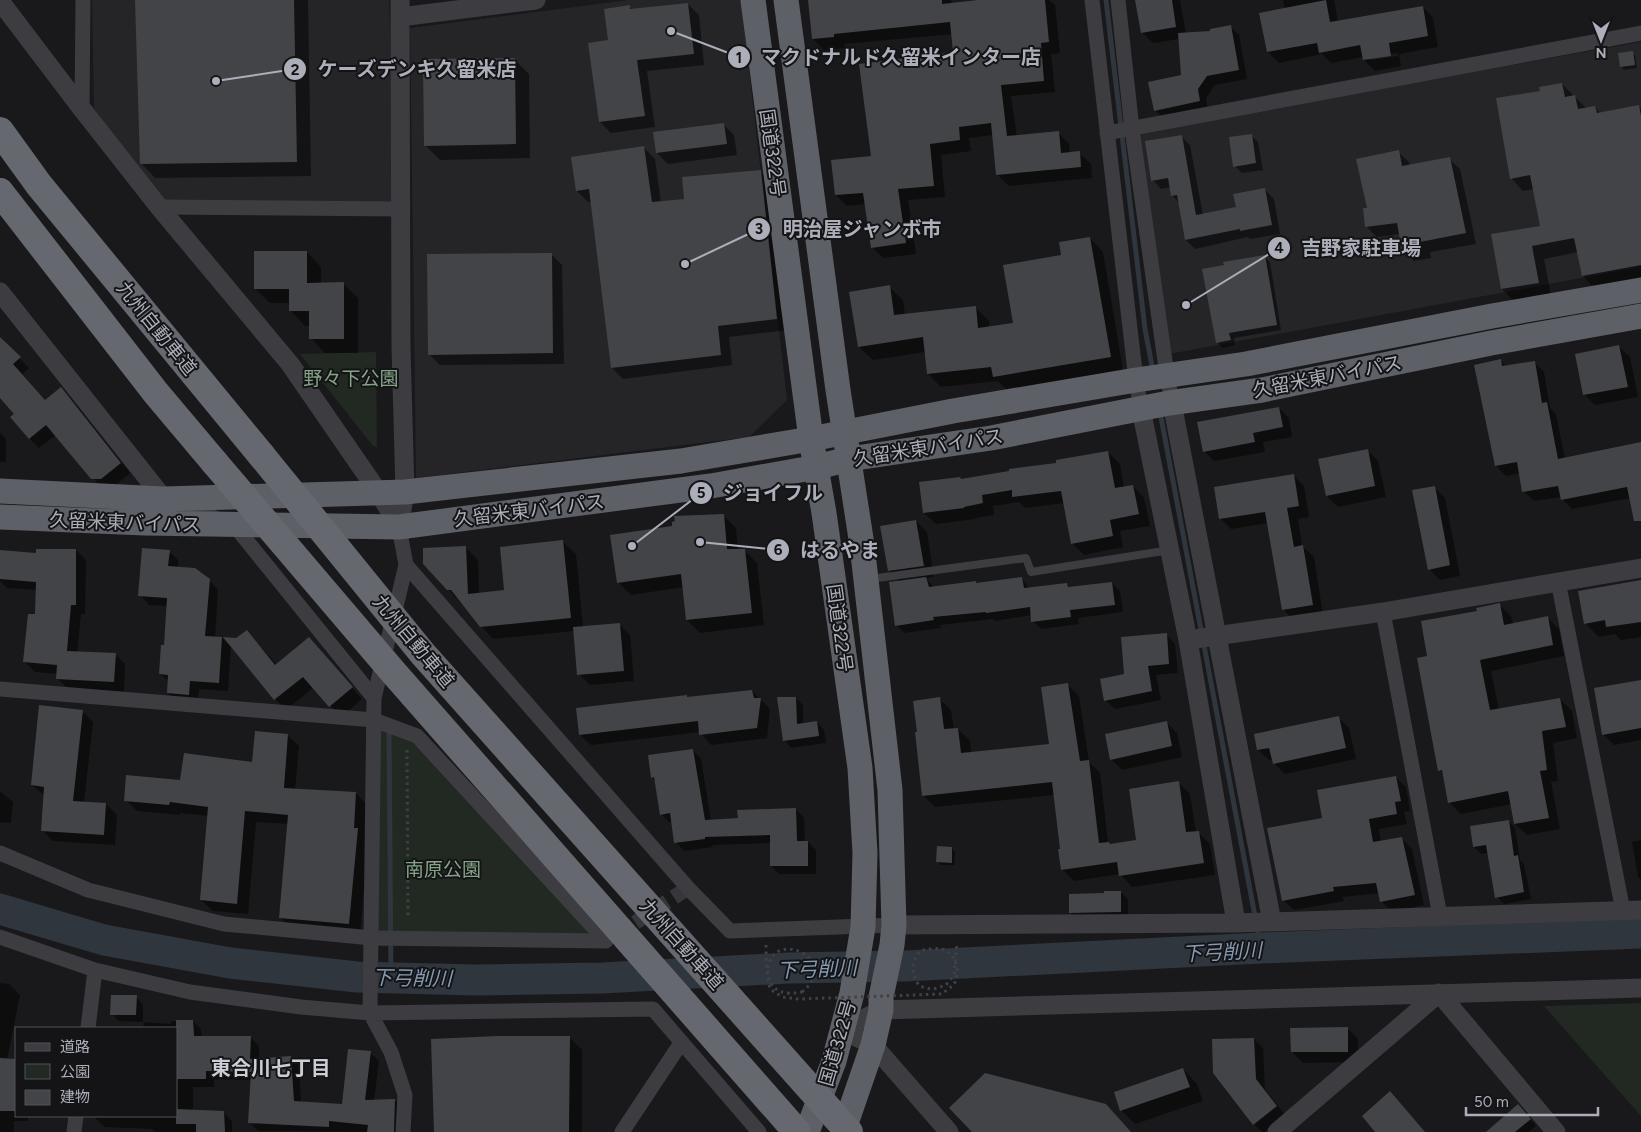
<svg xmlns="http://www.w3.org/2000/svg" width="1641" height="1132" viewBox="0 0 1641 1132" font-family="Figtree,'Noto Sans JP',sans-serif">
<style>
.built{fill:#252528}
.green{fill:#212922}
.shadow{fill:#0007;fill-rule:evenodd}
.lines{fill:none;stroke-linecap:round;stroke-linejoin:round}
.stream{stroke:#2f363e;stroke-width:5}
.river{stroke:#2f363e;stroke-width:31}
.building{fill:#434448}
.minor-tunnel{stroke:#36373b;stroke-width:15;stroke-dasharray:15 8;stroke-linecap:butt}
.path{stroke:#404146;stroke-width:3;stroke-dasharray:2.5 4;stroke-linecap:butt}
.service{stroke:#3c3c41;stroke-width:8}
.minor{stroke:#3c3c41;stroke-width:15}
.tertiary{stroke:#3c3c41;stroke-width:19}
.trunk{stroke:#5e6067;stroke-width:25}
.motorway{stroke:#666870;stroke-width:28}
.path-bridge{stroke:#404146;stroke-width:3;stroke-dasharray:2.5 4;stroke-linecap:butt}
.motorway-bridge{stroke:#666870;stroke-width:28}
.labels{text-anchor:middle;stroke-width:4;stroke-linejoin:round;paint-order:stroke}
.street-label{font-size:19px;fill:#acafba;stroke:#141416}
.park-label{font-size:19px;fill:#84a488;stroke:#141416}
.water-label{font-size:20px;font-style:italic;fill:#859ab3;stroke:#141416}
.neighbourhood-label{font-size:20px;font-weight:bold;fill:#ccced6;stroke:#141416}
.leader{fill:none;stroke:#acafba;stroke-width:2}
.callout-dot{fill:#acafba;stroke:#141416;stroke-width:2}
.mark-label{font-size:15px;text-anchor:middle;font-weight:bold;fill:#111}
.callout-label{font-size:20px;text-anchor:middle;font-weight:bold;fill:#acafba;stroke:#141416;stroke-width:4;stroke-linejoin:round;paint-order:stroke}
</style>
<rect width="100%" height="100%" fill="#19191b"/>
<path class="built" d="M92,0H389L395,204H162L94,108Z
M629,0H741L787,400L749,437L416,478L410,28Z
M1641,42V267L1169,354L1140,131Z"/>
<path class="green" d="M376,352L377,447L373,446L300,354Z
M374,720L417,736L606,941L372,938Z
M1641,1003V1116L1544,1006Z"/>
<path class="shadow" d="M136,0H308L311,176L155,178L141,163Z
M809,0H951L952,4L989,0H1049L1055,5L1060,53L1051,54L1055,92L1011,96L1017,137L1058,132L1069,144L1070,154L1079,153L1091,164L1092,178L1009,186L998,175L993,135L969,138L971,151L941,155L945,197L908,200L916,254L883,258L872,247L866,204L847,206L836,195L872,158L955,53L953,34L844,44L845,48L824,50L813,39Z
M1136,0H1180L1186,34L1211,33L1230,27L1239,35L1247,79L1215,85L1206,98L1208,110L1164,119L1155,110L1183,76L1179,39L1153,43L1142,32Z
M1283,0H1334L1338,22L1423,7L1433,18L1438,47L1399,54L1401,66L1375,71L1364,60L1363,57L1331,63L1322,54L1279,63L1268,52L1285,9ZM1397,53L1398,56L1371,60V58Z
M688,4L699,15L704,65L647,71L655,127L611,133L600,122L609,41L629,7L633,10Z
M1632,52L1635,56L1637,68L1624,70L1621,66Z
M514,59L529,74L530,158L440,160L426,146Z
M1562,84L1587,109L1595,107L1601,114L1638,106L1641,109V280L1595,289L1583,276L1578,252L1544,259L1551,295L1514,301L1502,289L1541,227L1534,189L1523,191L1511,178L1541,92Z
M723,124L734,135L737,155L668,164L657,153Z
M1251,135L1258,142L1263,170L1242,173L1235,166Z
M1181,136L1190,145L1203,215L1237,208L1265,190L1274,199L1280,234L1250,239L1248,237L1195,249L1186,240L1180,204L1172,195L1170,187L1161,189L1153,180Z
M644,148L655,159L661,203L686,200L761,172L771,182L788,330L729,337L732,365L623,379L612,368L592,201L588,202L577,191Z
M1398,152L1409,162L1410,166L1449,159L1460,169L1476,244L1430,252L1431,258L1414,261L1404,251L1400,234L1377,237L1366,226L1368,209Z
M1090,238L1103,252L1123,370L1007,390L998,381L941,387L928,374L925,352L873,360L859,347L889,287L903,300L905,315L975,307L989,321V328L1015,324L1063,256Z
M307,252L321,267V284H343L358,298V353H325L311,338V326H305L291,311V303H270L255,289Z
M551,254L562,265L564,364L440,365L429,354Z
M1264,256L1270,262L1281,330L1234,338L1235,345L1222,348L1217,342Z
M4,342L29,368L22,374L46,401L61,389L71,399L130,473L111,489L102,488L56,435L39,448L30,439L12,418L16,415L0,397V346Z
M1619,347L1630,357L1638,397L1595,405L1584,394Z
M1501,361L1507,367L1534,362L1544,372L1550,408L1556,414L1565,459L1641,444V507L1631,498L1572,509L1562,499L1561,497L1534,501L1523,491L1520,473L1506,476L1496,466Z
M1279,408L1289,418L1292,437L1263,442L1265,452L1214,461L1204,451Z
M0,433L6,439V462H0Z
M1367,450L1378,461L1386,497L1338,507L1327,496Z
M1108,452L1120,464L1124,488L1133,486L1144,498L1150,526L1120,531L1123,547L1084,555L1072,543L1065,503L1025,508L1019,502L993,506L994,515L975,518V519L936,524L924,513L962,480L1058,464Z
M1293,475L1304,486L1309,517L1298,519L1302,546L1314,557L1323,615L1294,620L1283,609L1268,523L1231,529L1220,518Z
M1434,487L1445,498L1460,576L1440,580L1429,569Z
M723,515L736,528L738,550H744L757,563L764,625L700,633L687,620L684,587L631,595L618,582Z
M916,521L927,532L934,577L925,578L934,587L976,583L978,585L1022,579L1030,589L1067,584L1070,588L1112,583L1120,591L1123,612L1078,618L1079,624L1041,629L1033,621L1032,615L995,621L993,619L940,625L941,628L904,633L896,625L900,582L889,570Z
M563,542L576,554L583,627L619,624L630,635L634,681L590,685L579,674L575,631L493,639L448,589L465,547L478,560L479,594L505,592Z
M76,550L86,560L85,614H81L77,653L115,654L125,664L124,692L67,688L57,678L58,674L35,672L25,662L37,616V590L7,588L0,581V551L37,554Z
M169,551L178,560V568L209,580L218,590L215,638H222L230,646L247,631L277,665L309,638L362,699L341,717L314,687L286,710L275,699L231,645L228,691L199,689L198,704L177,702L168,693L169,682L160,674L165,647L168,606L149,605L140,595Z
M1641,582V637L1621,640L1615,634L1599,637L1585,623Z
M1500,605L1511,616L1513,624L1548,618L1559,629L1564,656L1491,671L1499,710L1560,699L1572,711L1577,738L1553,743L1558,781L1551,782L1560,829L1527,835L1515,824L1512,804L1461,814L1450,803L1444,774L1440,770L1429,657L1478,612Z
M1166,634L1175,644L1178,673L1156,675L1161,700L1115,709L1105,700L1125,675Z
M1641,681V740L1614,745L1603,734Z
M1067,684L1079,696L1089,762L1100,773L1108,842L1111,845L1138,841L1178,782L1190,794L1196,832H1198L1210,844L1215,875L1132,887L1120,874L1074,881L1062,869V850L1055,795L935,807L923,795L939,699L951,710L954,730L958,729L970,741L971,753L1051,745Z
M752,691L770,709L767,738L711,745L700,732L591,745L580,735L688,698Z
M796,698L803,705V724L817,722L824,730L826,743L791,748L784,740Z
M82,711L93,722L84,803L106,804L117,815L115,845L53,841L42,830L45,796L32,785Z
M1338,717L1349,728L1356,759L1285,774L1274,763L1273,760H1269L1258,750Z
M1166,722L1177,733L1182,757L1122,770L1111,759Z
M287,735L299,746L295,790L356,793L367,805L368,840L360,935L292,929L280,917L289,824L256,822L248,914L213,911L201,900L209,816L180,813V815L137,811L126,800L182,781L253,763Z
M693,750L701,759L711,821L739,820L796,809L804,818L805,842H808L816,850V874H779L771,866V843L712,845L713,847L684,851L676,842L673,822H669L661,814L656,782L652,777Z
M1395,777L1406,787L1410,811L1404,812L1407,824L1379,829L1381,842L1402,839L1412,849L1424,905L1392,912L1381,901L1380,893L1343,897L1344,901L1294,910L1283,900L1323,819Z
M0,791L13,802L11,823L0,822Z
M1508,821L1515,828L1520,860L1524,864L1531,899L1504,904L1497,897L1488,853L1481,854L1474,847Z
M1641,840V880L1638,877L1632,842Z
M952,848L955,852L954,865H941L938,862Z
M1121,892L1128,899V919H1077L1070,912L1105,894Z
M0,983L9,984L20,995L7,1060H16V1116H28V1121H14V1132H0Z
M136,997L143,1004V1022L119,1021L112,1014Z
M171,1021H193L201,1029L202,1037H250L259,1046V1059L291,1058L299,1066L301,1103L343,1105L370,1052L379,1061L374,1101H395L403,1109L402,1132L258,1131L249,1122L252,1080L214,1079V1087H193V1111L223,1112L232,1121V1132H155L152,1129L105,1127L96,1119V1116H176V1028H143L144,1022L171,1024Z
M1347,1028L1358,1039L1359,1062L1303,1063L1292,1052Z
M569,1037L582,1050V1132H435Z
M1254,1039L1263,1048L1265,1089L1286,1116L1265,1132H1262L1254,1124L1214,1073Z
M1183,1069L1197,1084L1203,1101L1135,1124L1121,1110Z
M1524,1112L1536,1126L1528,1132H1488Z"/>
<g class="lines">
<path class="stream" d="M1106,0L1145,329L1153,371
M1160,412L1261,948
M389,728L391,978"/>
<path class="river" d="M0,909L104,940L230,963L357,977L475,980L602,978L789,968L905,966L1261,948L1641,933"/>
</g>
<path class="building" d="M135,0H294L297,162L140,164Z
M808,0H942V4L978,0H1045L1049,42L1041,43L1044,81L1001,85L1007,136L1059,131L1061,153L1080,151L1081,167L996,175L991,123L959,127L960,140L930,144L934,186L898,189L906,243L871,248L863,193L835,195L831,160L871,156L859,64L953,52L950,22L834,34V37L812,39Z
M1135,0H1172L1176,27L1141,33Z
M1326,0L1330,22L1423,6L1428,36L1389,43L1391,56L1363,60L1360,45L1319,53L1317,43L1267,52L1259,13Z
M688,3L694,54L637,60L645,116L599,122L588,43L608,40L604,9L630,5V9Z
M1231,25L1239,70L1207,76L1198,89L1200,101L1154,111L1148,82L1181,75L1178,33L1210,31V29Z
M1633,51L1635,65L1620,67L1618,53Z
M515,58L516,144L424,146L423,59Z
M1562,83L1565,97L1575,95L1578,109L1595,106L1597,113L1639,105L1641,116V265L1582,276L1574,238L1532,246L1539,283L1501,289L1491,234L1540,226L1530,175L1510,179L1496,98L1540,91L1539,87Z
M724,123L727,144L656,153L653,132Z
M1252,134L1256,163L1233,167L1229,137Z
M1182,135L1196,215L1236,207L1233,194L1265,188L1272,225L1240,231V229L1185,240L1177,195L1171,196L1168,178L1151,181L1145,141Z
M644,146L652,202L684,199L682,177L761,170L777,319L718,326L721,355L611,368L589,189L576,191L571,157Z
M1399,150L1402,166L1450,157L1466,233L1420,242L1421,248L1402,251L1397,223L1365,227L1363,208H1367L1356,159Z
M1090,237L1111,357L993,377L991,367L927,374L923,337L858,347L849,292L890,285L894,315L976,306L978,328L1013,323L1003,265L1061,255L1059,242Z
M254,251H307V283L344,282V339H309V311H289V289H254Z
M552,253L553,353L428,355L427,254Z
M1265,255L1277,325L1229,333L1231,340L1216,343L1202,269L1224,265L1223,262Z
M0,337L21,357L13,364L45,400L61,387L121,463L101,479H91L46,425L29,439L10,417L14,414L0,398Z
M1619,345L1628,387L1583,395L1575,354Z
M1501,359L1502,366L1535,361L1542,403L1547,402L1558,459L1641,442V521H1634L1627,487L1561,500L1558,486L1522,492L1517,462L1495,466L1474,365Z
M1279,407L1283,427L1253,433L1255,442L1203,452L1197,422Z
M1368,449L1375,486L1326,496L1318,459Z
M1108,451L1115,488L1133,485L1139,514L1110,520L1113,536L1071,544L1061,491L1012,497V490L982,495L983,503L964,507V508L923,513L919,482L960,477L961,479L1009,471V469L1056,463V460Z
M1294,474L1299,506L1287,508L1294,547L1303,545L1313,605L1282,610L1265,512L1219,519L1214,487Z
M1435,486L1450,565L1428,570L1412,490Z
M724,514L727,549H745L752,613L686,620L681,574L617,583L610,535L672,526V522L675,521L674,516Z
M916,520L924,566L888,571L880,526Z
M563,540L571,618L480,627L451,590H447L423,564V548L466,546L468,594L504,590L500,547Z
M142,548L170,550L168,566L195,568L210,579L205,636L222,637L219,683L190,681L189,695L167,693L168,675L159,674L161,645H164L167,598L138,596Z
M36,549H76V605H71L67,651L116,653L114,682L56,679L57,665L23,662L28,614H35L36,582L0,579V550L36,553Z
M926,577L929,587L976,581V583L1022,577L1024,588L1067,583L1068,587L1112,582L1115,605L1070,610L1071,617L1031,622L1030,607L986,613V612L933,617L934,620L895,626L889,582Z
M1641,580V622L1606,627L1605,620L1584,624L1578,591Z
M1500,603L1504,625L1548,616L1553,645L1480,660L1490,710L1560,698L1566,727L1542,731L1547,770L1540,771L1549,818L1514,824L1508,791L1448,803L1442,770L1438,771L1417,658L1427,656L1421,621L1477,611L1476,608Z
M620,623L624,671L577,675L573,627Z
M247,630L275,665L309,637L353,687L329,707L303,677L274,700L223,637L236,638Z
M1167,633L1169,664L1148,666L1152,691L1104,701L1100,679L1124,674L1121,637Z
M1641,680V728L1602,735L1594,688Z
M1068,683L1080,761L1089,760L1099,843L1109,842L1110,844L1136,840L1129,789L1179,781L1186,832L1199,831L1204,863L1119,876L1117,862L1061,870L1058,849H1060L1052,782L922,796L915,732H917L913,701L940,697L944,729L958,728L961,753L1049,744L1041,687Z
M752,690L754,698H761L757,728L699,735L698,721L579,735L576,708L687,695V697Z
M777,697H796L797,724L817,721L819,736L783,741Z
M39,705L83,710L73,801L106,803L104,835L41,831L44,787L31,785Z
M1339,716L1346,748L1273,764L1269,748L1257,750L1254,734Z
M1167,721L1172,746L1110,760L1105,734Z
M255,731L288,734L284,788L356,792L354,828H358L349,924L279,918L288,815L245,811L237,904L200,900L208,807L170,802L169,805L124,801L126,775L180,780L184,753L252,762Z
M693,749L705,820L738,818L737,810L796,808L797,841H808V866H770V835L705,837V839L674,843L670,813L660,815L654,777L651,778L648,755Z
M1396,776L1401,801L1395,802L1397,814L1369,819L1373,842L1402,837L1415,895L1380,902L1376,883L1333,887L1334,891L1282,901L1267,828L1322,818L1317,790Z
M1509,820L1514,856L1518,855L1524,892L1495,898L1486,845L1473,847L1470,826Z
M937,846L952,847V863L936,862Z
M1104,891H1121V912L1069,913V894L1104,893Z
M111,995H137L136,1015H110Z
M176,1020H193L194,1036H251L250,1059L291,1056L294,1101L342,1104L348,1049L371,1051L365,1100L395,1099L394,1132H367L368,1125L329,1121V1127L248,1123L251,1072L206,1071V1079H176Z
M1348,1027V1052H1291L1290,1028Z
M498,1036H570L569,1132H434L431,1039Z
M1254,1038L1256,1079L1277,1106L1253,1125L1213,1073L1212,1039Z
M0,1058L16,1059V1111H0Z
M1183,1068L1190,1087L1120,1111L1114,1092Z
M985,1073L1106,1104L1131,1132H972L949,1108Z
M1390,1091L1425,1132H1375L1362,1116Z
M1518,1104L1531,1119L1515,1132H1486Z
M176,1109L224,1111L225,1132H196V1124H176Z"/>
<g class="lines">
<path class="minor-tunnel" d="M616,935L688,888"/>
<path class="path" d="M407,750L408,916
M766,945C766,974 766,999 802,992
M934,989L946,985L954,975L957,942"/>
<path class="service" d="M870,579L1026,558L1031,572L1170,550"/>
<path class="minor" d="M1092,0L1136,380L1141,409
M1118,0L1132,129L1167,375L1172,403
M82,109L83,0
M1107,133L1641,33
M159,207L400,209
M176,504L234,525L374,698L370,1013L391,1052L405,1095L403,1132
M399,527L406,565L688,888L730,931L894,925
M1558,581L1623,911
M1383,612L1440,916
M0,689L374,720L417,736L606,941L372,938L224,924L88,890L0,853
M374,698L406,565
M0,937L95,970L190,992L301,1007L370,1013L653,1009L759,1132
M88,1028L95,970
M74,1132L76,1116
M622,1132L681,1043"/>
<path class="tertiary" d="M0,1L82,109L159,207L290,364L379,493L399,527
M400,17L536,0
M0,292L164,499
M1172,403L1272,922
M1141,409L1188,640L1236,923
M399,527L405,492L401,347L400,0
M1188,640L1383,612L1641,568
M894,925L1236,923L1641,910
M841,1030L881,1010L1641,988
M841,1030L873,1045L949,1132
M1277,1132L1439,993L1556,1132"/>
<path class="trunk" d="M753,0L811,439L824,513L860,768L865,853L863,927L852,993L834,1061L807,1132
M786,0L838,390L862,545L890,790L894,925L892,945L881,997V1010L873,1045L843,1132
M0,491L164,499L405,492L681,461L811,439L953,411L1136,380L1246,364L1492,316L1641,290
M0,517L145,523L399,527L711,486L817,467L849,459L991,438L1169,403L1262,390L1491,343L1641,316"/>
<path class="motorway" d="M0,131L39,185L262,456
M0,192L156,393L215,463"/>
<path class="path-bridge" d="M802,992C848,955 752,919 770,989L782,997L799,999L942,994C945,991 952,987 954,984C957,980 957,972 957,968C953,947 938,946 920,951C910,965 911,971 919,986L934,990"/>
<path class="motorway-bridge" d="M262,456L423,654L849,1132
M215,463L394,673L797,1132"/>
</g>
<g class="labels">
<g class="street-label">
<text transform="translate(773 153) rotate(82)" y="7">国道322号</text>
<text transform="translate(157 328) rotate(51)" y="7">九州自動車道</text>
<text transform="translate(1327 376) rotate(-11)" y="7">久留米東バイパス</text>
<text transform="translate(928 447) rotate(-9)" y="7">久留米東バイパス</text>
<text transform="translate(529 510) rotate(-7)" y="7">久留米東バイパス</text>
<text transform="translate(125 522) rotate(2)" y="7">久留米東バイパス</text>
<text transform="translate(840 628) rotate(82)" y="7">国道322号</text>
<text transform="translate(414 641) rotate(50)" y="7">九州自動車道</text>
<text transform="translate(682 944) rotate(48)" y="7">九州自動車道</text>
<text transform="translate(837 1043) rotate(-74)" y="7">国道322号</text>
</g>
<g class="park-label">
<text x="351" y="385">野々下公園</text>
<text x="443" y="876">南原公園</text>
</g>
<g class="water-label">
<text transform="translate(1222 952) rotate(-3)" y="7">下弓削川</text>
<text transform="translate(817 969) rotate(-2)" y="7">下弓削川</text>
<text transform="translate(412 978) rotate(1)" y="7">下弓削川</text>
</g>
<g class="neighbourhood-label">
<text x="271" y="1075">東合川七丁目</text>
</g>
</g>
<path class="leader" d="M671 31L739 57M216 81L295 69M685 264L759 229M1186 305L1279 248M632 546L701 493M700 542L778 550"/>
<g class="callout-dot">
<circle cx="671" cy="31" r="5"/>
<circle cx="216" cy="81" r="5"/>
<circle cx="685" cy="264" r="5"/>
<circle cx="1186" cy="305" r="5"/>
<circle cx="632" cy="546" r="5"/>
<circle cx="700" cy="542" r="5"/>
<circle cx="739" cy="57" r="12"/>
<circle cx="295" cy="69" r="12"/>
<circle cx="759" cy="229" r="12"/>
<circle cx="1279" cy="248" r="12"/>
<circle cx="701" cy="493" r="12"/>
<circle cx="778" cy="550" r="12"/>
</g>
<g class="mark-label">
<text x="739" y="63">1</text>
<text x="295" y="75">2</text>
<text x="759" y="234">3</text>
<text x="1279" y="253">4</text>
<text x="701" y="498">5</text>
<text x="778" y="555">6</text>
</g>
<g class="callout-label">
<text x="901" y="64">マクドナルド久留米インター店</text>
<text x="417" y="76">ケーズデンキ久留米店</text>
<text x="862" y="236">明治屋ジャンボ市</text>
<text x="1361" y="255">吉野家駐車場</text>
<text x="773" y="500">ジョイフル</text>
<text x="840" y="557">はるやま</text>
</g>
<rect x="15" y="1027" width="162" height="90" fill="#141416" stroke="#515258"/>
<rect x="25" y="1043" width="25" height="8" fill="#3c3c41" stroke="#515258"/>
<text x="60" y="1052" font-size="15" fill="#acafba">道路</text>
<rect x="25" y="1064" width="25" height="15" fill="#212922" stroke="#515258"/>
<text x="60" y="1077" font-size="15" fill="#acafba">公園</text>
<rect x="25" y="1090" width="25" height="15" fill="#434448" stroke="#515258"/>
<text x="60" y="1102" font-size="15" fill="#acafba">建物</text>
<g transform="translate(1601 40) rotate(180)" stroke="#141416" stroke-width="4" paint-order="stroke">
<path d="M0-4L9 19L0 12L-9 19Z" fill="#acafba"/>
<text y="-8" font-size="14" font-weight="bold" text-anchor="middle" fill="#acafba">N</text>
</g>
<path d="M1466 1107v8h132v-8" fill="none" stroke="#acafba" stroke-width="2.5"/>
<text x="1474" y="1107" font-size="15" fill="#acafba" stroke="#141416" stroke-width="4" paint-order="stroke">50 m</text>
</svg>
